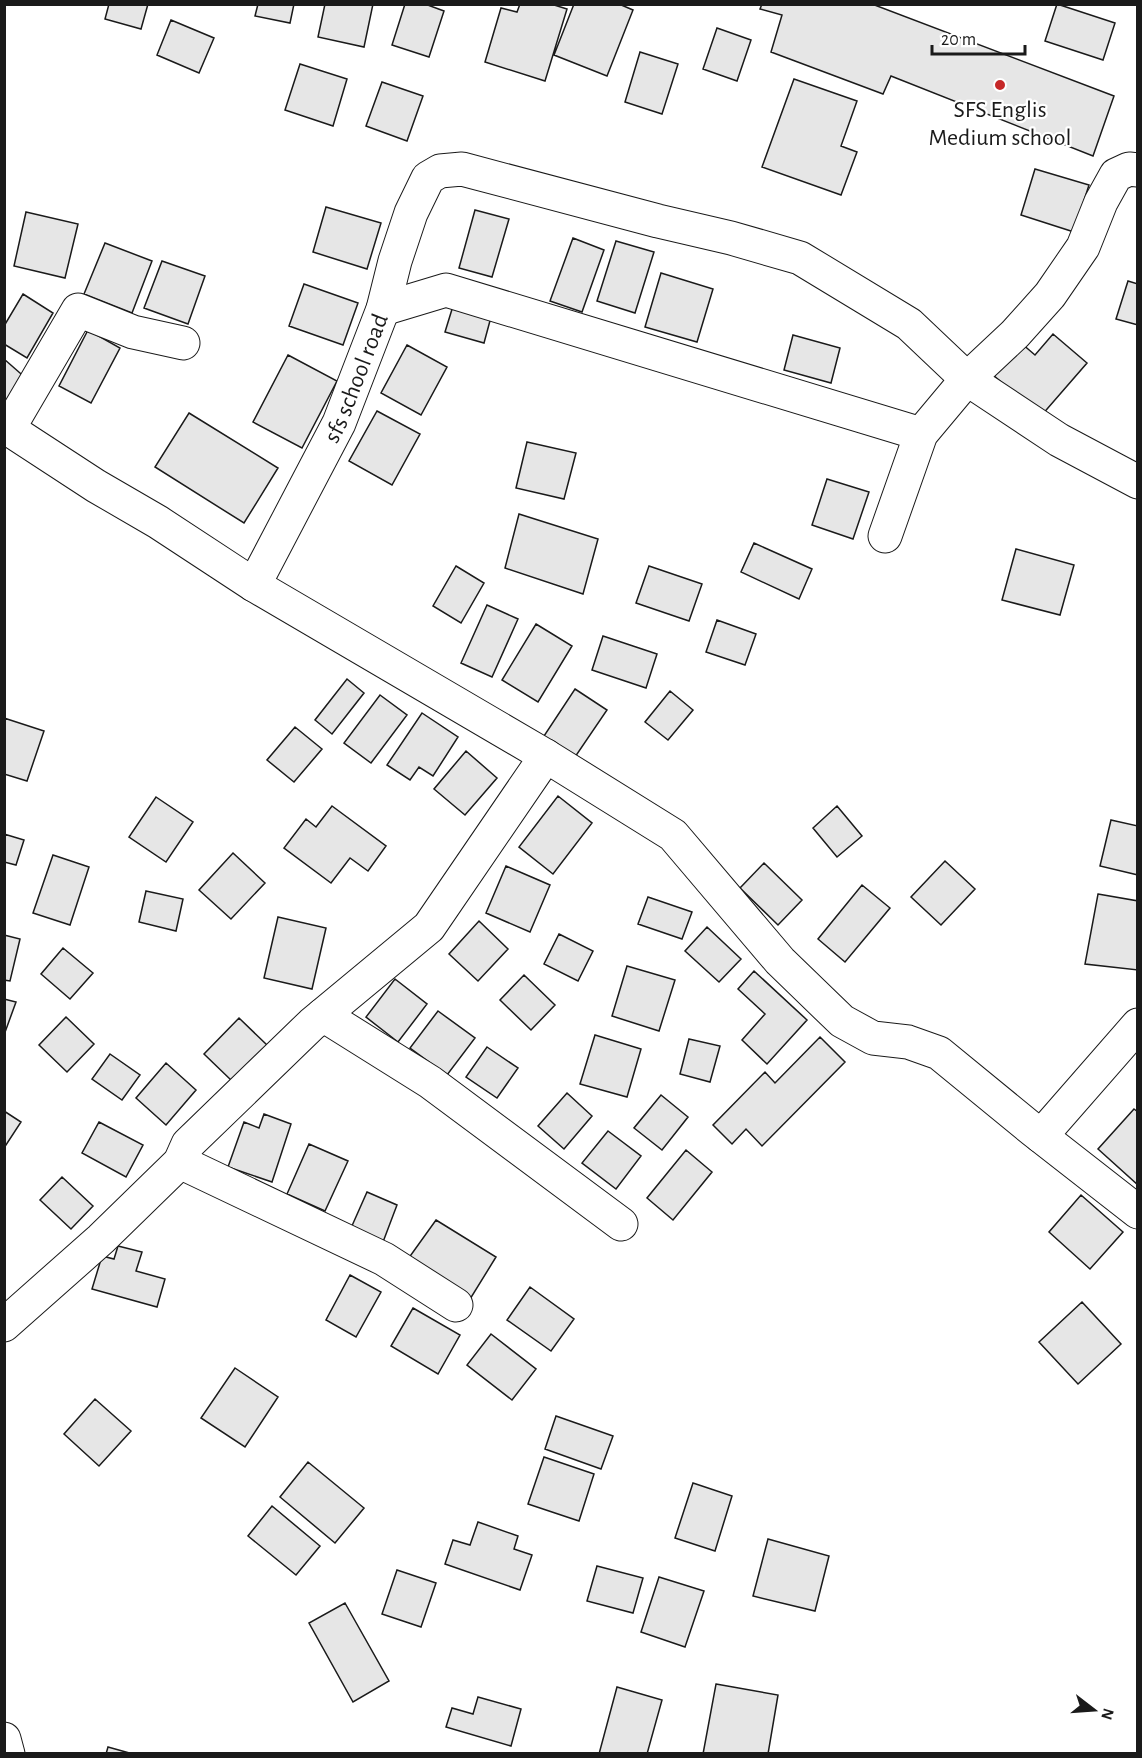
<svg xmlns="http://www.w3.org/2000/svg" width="1142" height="1758" viewBox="0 0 1142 1758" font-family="'Alegreya Sans',sans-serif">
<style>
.building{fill:#e6e6e6;stroke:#1a1a1a;stroke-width:1.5}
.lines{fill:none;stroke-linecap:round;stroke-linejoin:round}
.minor-casing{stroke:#1a1a1a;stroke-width:35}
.minor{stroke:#fff;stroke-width:33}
.poi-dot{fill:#c62828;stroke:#fff;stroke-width:2}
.labels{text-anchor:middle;stroke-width:4.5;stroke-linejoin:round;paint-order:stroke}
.poi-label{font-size:24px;fill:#1a1a1a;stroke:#fff}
.street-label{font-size:24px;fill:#1a1a1a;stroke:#fff}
</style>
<rect width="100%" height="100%" fill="#fff"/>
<path class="building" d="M109,4H148L141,29L105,19Z
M258,4H294L290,23L255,16Z
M325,4H373L364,47L318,37Z
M405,4H425L444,11L429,57L392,45Z
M520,4H551L567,9L545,81L485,62L501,8L517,12Z
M574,4H619L633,10L607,76L554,55Z
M762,4H872L1114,96L1093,156L891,76L883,94L771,52L782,15L760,9Z
M1057,4L1115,23L1103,60L1045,41Z
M171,20L214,38L199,73L157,55Z
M717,28L751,40L737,81L703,69Z
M640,52L678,64L662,114L625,102Z
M300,64L347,79L333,126L285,110Z
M794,79L857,101L841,146L857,152L841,195L762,167Z
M382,82L423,96L407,141L366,126Z
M1035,169L1089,185L1074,232L1021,215Z
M326,207L381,223L367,269L313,252Z
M475,210L509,219L492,277L459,268Z
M26,212L78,224L65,278L14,266Z
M573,238L604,250L582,312L550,301Z
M616,241L654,252L635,313L597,301Z
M105,243L152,261L132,313L84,294Z
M162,261L205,276L188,324L144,308Z
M661,273L713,289L697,342L645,327Z
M1128,281L1138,284V325L1116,319Z
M304,284L358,303L343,345L289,326Z
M23,294L53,313L27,358L4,344V326Z
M453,306L491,317L484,343L445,332Z
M88,330L120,348L91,403L59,386Z
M1053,334L1087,363L1041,416L993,375L1021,343L1035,355Z
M793,335L840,348L831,383L784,370Z
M407,345L447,367L421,415L381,393Z
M288,355L337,381L302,448L253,422Z
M4,359L28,380L9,402L4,398Z
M377,411L420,434L392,485L349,461Z
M189,413L278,468L244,523L155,467Z
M527,442L576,453L564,499L516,488Z
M827,479L869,492L853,539L812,525Z
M519,514L598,539L583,594L505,568Z
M754,543L812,569L799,599L741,572Z
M1016,549L1074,565L1060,615L1002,600Z
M456,566L484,583L461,623L433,606Z
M649,566L702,584L689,621L636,603Z
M487,605L518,619L492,677L461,663Z
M717,620L756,634L745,665L706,652Z
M536,624L572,646L538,702L502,680Z
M603,636L657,654L646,688L592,670Z
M347,679L364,693L332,734L315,720Z
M575,689L607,710L573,760L542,739Z
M670,691L693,710L668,740L645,722Z
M380,695L407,715L371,763L344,743Z
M422,713L458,737L433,776L419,767L410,780L387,765Z
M4,718L44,731L27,781L4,774Z
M295,727L322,749L294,782L267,760Z
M466,751L497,778L465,815L434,789Z
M558,796L592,823L553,874L519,847Z
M156,797L193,822L166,862L129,837Z
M332,806L386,846L368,871L350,858L331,883L284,848L306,819L316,827Z
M837,806L862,836L837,857L813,828Z
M1111,820L1138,826V875L1100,866Z
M4,834L24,840L16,865L4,862Z
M233,853L265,883L231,919L199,890Z
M53,855L89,867L70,925L33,913Z
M945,861L975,889L941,925L911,897Z
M764,863L802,900L778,925L740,888Z
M506,866L550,885L530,932L486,913Z
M862,885L890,908L845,962L818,939Z
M146,891L183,899L176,931L139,922Z
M1098,894L1138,901V970L1085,964Z
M648,897L692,912L682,939L638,924Z
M278,917L326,928L312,989L264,978Z
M479,921L508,949L478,981L449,954Z
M707,927L741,959L719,982L685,951Z
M559,934L593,951L578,981L544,964Z
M4,935L20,939L10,981L4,980Z
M63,948L93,973L70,999L41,974Z
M627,966L675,980L659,1031L612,1016Z
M754,971L807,1020L767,1064L742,1040L765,1014L738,989Z
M524,975L555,1005L531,1030L500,1000Z
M395,979L427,1004L398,1042L366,1017Z
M4,999L16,1002L4,1035Z
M438,1011L475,1038L447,1075L410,1048Z
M66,1017L94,1044L67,1072L39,1045Z
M239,1018L267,1045L232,1081L204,1054Z
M595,1035L641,1049L627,1097L580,1084Z
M820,1037L845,1062L762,1146L746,1129L732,1144L713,1125L765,1072L775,1083Z
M689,1039L720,1046L710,1082L680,1074Z
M487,1047L518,1068L497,1098L466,1077Z
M110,1054L140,1075L122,1100L92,1079Z
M166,1063L196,1090L166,1125L136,1098Z
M567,1093L592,1116L564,1149L538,1126Z
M661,1095L688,1117L662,1150L634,1128Z
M1134,1109L1138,1112V1185L1098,1149Z
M4,1111L21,1122L4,1148Z
M264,1114L291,1124L272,1182L228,1167L244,1122L259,1128Z
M99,1122L143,1145L126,1177L82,1153Z
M608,1131L641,1156L616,1189L582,1163Z
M309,1144L348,1161L325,1211L287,1194Z
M686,1150L712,1172L673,1220L647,1198Z
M62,1177L93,1206L71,1229L40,1200Z
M367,1192L397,1205L383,1242L351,1228Z
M1081,1195L1123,1232L1090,1269L1049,1232Z
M436,1220L496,1257L467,1304L403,1266Z
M118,1246L142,1252L136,1271L165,1279L157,1307L92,1289L102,1256L114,1259Z
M350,1275L381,1292L356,1337L326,1320Z
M530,1287L574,1319L551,1351L507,1320Z
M1082,1302L1121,1344L1078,1384L1039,1342Z
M413,1308L460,1335L438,1374L391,1346Z
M491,1334L536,1369L512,1400L467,1365Z
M235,1368L278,1397L245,1447L201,1418Z
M95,1399L131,1431L99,1466L64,1434Z
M556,1416L613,1436L601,1469L545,1449Z
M544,1457L594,1474L579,1521L528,1504Z
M308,1462L364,1508L335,1543L280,1497Z
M693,1483L732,1496L715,1551L675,1538Z
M272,1506L320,1546L296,1575L248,1536Z
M478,1522L518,1536L514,1549L532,1555L520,1590L445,1564L453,1540L470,1545Z
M768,1539L829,1556L815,1611L753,1596Z
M597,1566L643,1578L633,1613L587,1601Z
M397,1570L436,1583L421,1627L382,1614Z
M659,1577L704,1591L685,1647L641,1632Z
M345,1603L389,1681L353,1702L309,1623Z
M716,1684L778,1695L768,1754H703Z
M617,1687L662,1700L647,1754H599Z
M478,1697L521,1709L511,1746L446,1727L452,1708L473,1714Z
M108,1747L133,1754H106Z"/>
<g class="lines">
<defs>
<g id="minor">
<path d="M383,309L446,290L921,434"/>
<path d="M4,426L96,486L158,522L254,585L546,756L673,835L780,961L842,1021L873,1038L908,1042L939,1053L1033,1130L1138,1212"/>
<path d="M9,428L78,310L133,332L183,343"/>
<path d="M885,536L921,434L967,379L1015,334L1050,295L1083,247L1101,202L1116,175L1129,169L1138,170"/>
<path id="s1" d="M254,585L339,423L383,309L395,261L411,213L428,178L440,171L462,169L658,221L731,238L800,258L909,324L967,379L1059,440L1138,482"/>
<path d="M323,1015L430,1082L621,1224"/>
<path d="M1041,1136L1138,1025"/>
<path d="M180,1162L384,1259L456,1305"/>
<path d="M4,1325L101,1239L180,1162L188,1144L312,1024L429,927L546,756"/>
<path d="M4,1739L8,1754"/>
</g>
</defs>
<use href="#minor" class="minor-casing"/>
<use href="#minor" class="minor"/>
</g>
<circle class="poi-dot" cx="1000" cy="85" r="6"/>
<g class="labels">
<g class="poi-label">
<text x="1000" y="117">SFS Englis<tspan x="1000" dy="28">Medium school</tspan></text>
</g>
<g class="street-label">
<text dy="8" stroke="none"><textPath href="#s1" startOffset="231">sfs school road</textPath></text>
</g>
</g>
<rect width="1142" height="1758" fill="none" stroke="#1a1a1a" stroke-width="12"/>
<g transform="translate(1094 1710) rotate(107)" stroke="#ffffff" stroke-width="4.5" paint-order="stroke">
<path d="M0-4.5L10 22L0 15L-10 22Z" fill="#1a1a1a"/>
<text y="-9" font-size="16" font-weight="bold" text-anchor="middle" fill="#1a1a1a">N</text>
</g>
<path d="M932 45v9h93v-9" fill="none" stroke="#1a1a1a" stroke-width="3"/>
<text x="941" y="45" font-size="18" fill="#1a1a1a" stroke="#ffffff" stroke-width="4.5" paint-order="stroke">20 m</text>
</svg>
